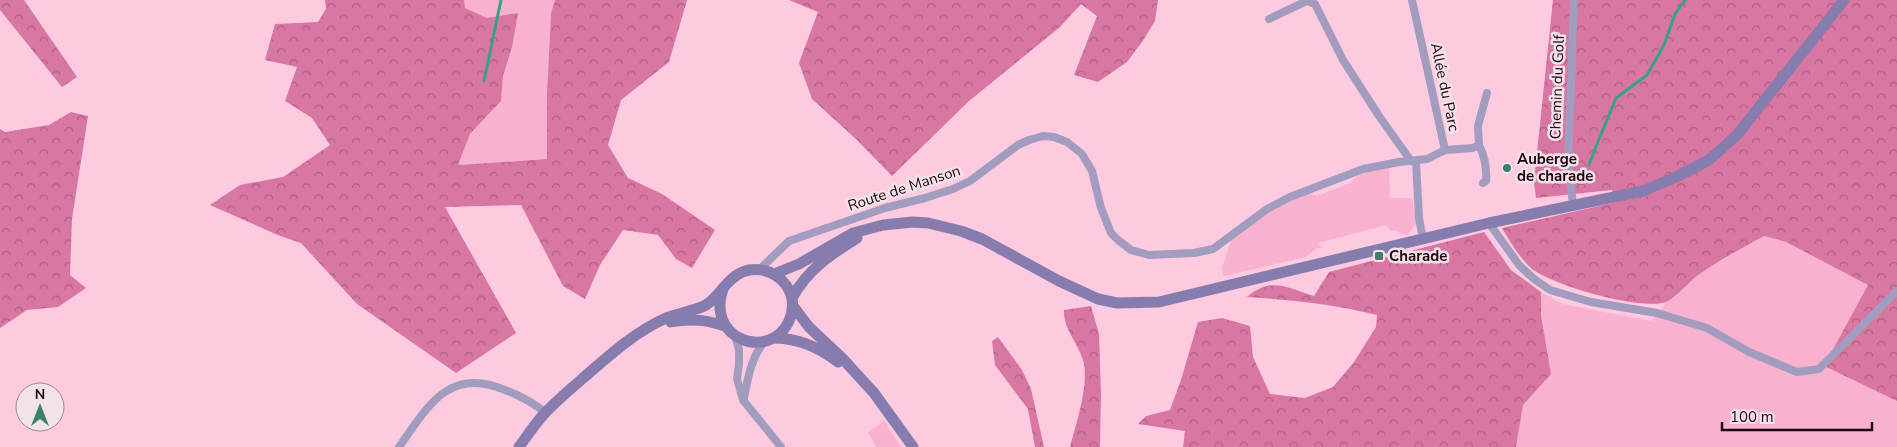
<svg xmlns="http://www.w3.org/2000/svg" width="1897" height="447" viewBox="0 0 1897 447" font-family="'Nunito Sans',sans-serif">
<style>
.green{fill:#f8b2cf}
.forest{fill:url(#forest-crowns)}
.lines{fill:none;stroke-linecap:round;stroke-linejoin:round}
.stream{stroke:#38a287;stroke-width:3}
.street{stroke:#a29cbe;stroke-width:8}
.secondary{stroke:#867dae;stroke-width:11}
.poi-dot{fill:#3e7e6c;stroke:#f4e2e9;stroke-width:2}
.labels{text-anchor:middle;stroke-width:5;stroke-linejoin:round;paint-order:stroke}
.street-label{font-size:15px;fill:#1f0310;stroke:#f4e2e9}
.poi-label{font-size:15px;font-weight:bold;fill:#1f0310;stroke:#f4e2e9;text-anchor:start}
</style>
<defs>
<pattern id="forest-crowns" width="20" height="18" patternUnits="userSpaceOnUse" patternTransform="scale(1.25)"><rect width="20" height="18" fill="#d977a3"/><path d="M2 6a3 3 0 1 1 6 0M12 15a3 3 0 1 1 6 0" fill="none" stroke="#af5f83"/></pattern>
</defs>
<rect width="100%" height="100%" fill="#fecadf"/>
<path class="green" d="M464,0H555L551,13L547,95V159L457,165L470,134L501,101L503,76L512,47L518,13L487,18L465,8Z
M1389,168L1390,198H1412L1416,224L1406,236L1395,230L1391,231L1386,225L1318,243L1322,248H1317L1306,257L1224,276L1222,268L1232,238L1274,208L1307,193L1317,196L1351,183C1358,170 1377,170 1389,168Z
M1764,236L1786,242L1869,285L1824,366L1897,401V447H1516L1523,405L1551,374L1541,315V292L1563,304L1651,321L1667,302L1700,273Z
M884,421L901,447H876L868,432Z"/>
<path class="forest" d="M0,0H24L77,77L62,87L0,10Z
M325,0H464L465,8L487,18L518,13L512,47L503,76L501,101L470,134L458,165L547,159V95L551,13L555,0H687L669,62L621,100L608,145L628,178L662,194L715,230L692,268L676,259L658,235L623,230L600,265L585,299L563,286L521,205L445,207L516,333L456,373L357,304L301,243L280,236L210,205L240,185L283,177L330,145L312,118L285,101L297,67L265,60L275,24L318,22L326,9Z
M789,0H1158L1155,21L1142,42L1127,62L1098,82L1074,75L1097,16L1081,4L1060,27L969,101L892,176L857,140L812,99L799,63L818,12Z
M1553,0H1897V401L1824,366L1868,285L1786,242L1764,236C1743,248 1721,259 1701,273C1690,280 1677,297 1666,302C1641,311 1551,285 1531,268C1519,257 1510,242 1502,228L1617,202L1612,190L1536,198L1534,181Z
M71,112L88,116L72,219L70,275L86,288L58,307L27,310L0,328V129L5,132L49,125Z
M1484,232L1511,270L1541,292V315L1551,374L1523,405L1516,447H1183L1185,431L1138,424L1146,416L1170,410L1181,380L1198,322L1222,318L1250,326L1253,357L1270,394L1305,398L1333,387L1354,362L1376,327L1377,315C1333,304 1293,300 1247,297C1272,276 1287,288 1314,296L1329,272Z
M1091,306L1099,334L1101,393L1100,447H1070C1076,424 1090,383 1083,360C1078,343 1063,328 1064,310Z
M998,337L1022,370L1031,389L1044,447H1035L1028,409L995,365L992,341Z"/>
<g class="lines">
<path class="stream" d="M484,81L501,0
M1589,165L1597,144L1616,98L1647,75L1664,45L1675,14L1685,0"/>
<path class="street" d="M1269,19L1307,1L1315,4L1343,60L1379,116L1411,161
M1479,145C1485,157 1487,168 1486,181L1483,183
M1445,150L1473,148L1479,145L1478,126L1487,93
M1416,161L1419,218L1423,239
M1573,204L1568,165L1574,0
M1489,223L1519,265L1534,279L1550,290L1591,302L1657,313L1707,328L1749,352L1797,372L1819,369L1897,291
M760,269L789,241L885,208L925,198L953,189L970,181L1018,145L1029,140L1043,136L1054,137L1067,142L1082,154L1092,171L1101,208L1111,233L1118,240L1131,250L1149,255L1194,253L1213,249L1267,209L1290,197L1363,169L1399,162L1427,159L1445,150L1412,0
M735,335L739,350V364L737,379L743,400L781,447
M744,398C748,378 751,357 765,341
M399,447C428,406 449,366 505,390C519,395 533,403 545,412"/>
<path class="secondary" d="M774,274L799,264L853,233L883,225L913,222L928,223L961,231L982,239L1059,281L1098,299L1117,303L1159,302L1489,223L1643,191L1676,177L1709,160L1737,135L1844,0
M792,298C808,269 830,255 857,238
M793,306L809,327L842,358L874,393L913,447
M671,322C689,318 710,320 727,327
M773,338C798,338 819,347 838,362
M519,447C527,436 535,424 544,414C558,399 574,386 589,373C613,352 637,331 666,318C679,313 694,311 706,305C717,298 723,286 733,278C749,264 773,268 786,285C794,296 794,309 789,321C769,363 703,338 724,287"/>
</g>
<g class="poi-dot">
<circle cx="1507" cy="168" r="5"/>
<rect x="1374" y="251" width="10" height="10" rx="2.5"/>
</g>
<g class="labels">
<g class="street-label">
<text transform="translate(1445 87) rotate(78)" y="5">Allée du Parc</text>
<text transform="translate(1557 87) rotate(-88)" y="5">Chemin du Golf</text>
<text transform="translate(904 188) rotate(-18)" y="5">Route de Manson</text>
</g>
<g class="poi-label">
<text x="1517" y="164">Auberge<tspan x="1517" dy="17">de charade</tspan></text>
<text x="1389" y="261">Charade</text>
</g>
</g>
<g transform="translate(40 407)"><circle r="24" fill="#f4e2e9" stroke="#9f8992"/>
<path d="M0-4L9 19L0 12L-9 19Z" fill="#3e7e6c"/>
<text y="-8" font-size="14" font-weight="bold" text-anchor="middle" fill="#1f0310">N</text>
</g>
<path d="M1722 422v8h150v-8" fill="none" stroke="#1f0310" stroke-width="2.5"/>
<text x="1730" y="422" font-size="15" fill="#1f0310" stroke="#f4e2e9" stroke-width="4" paint-order="stroke">100 m</text>
</svg>
